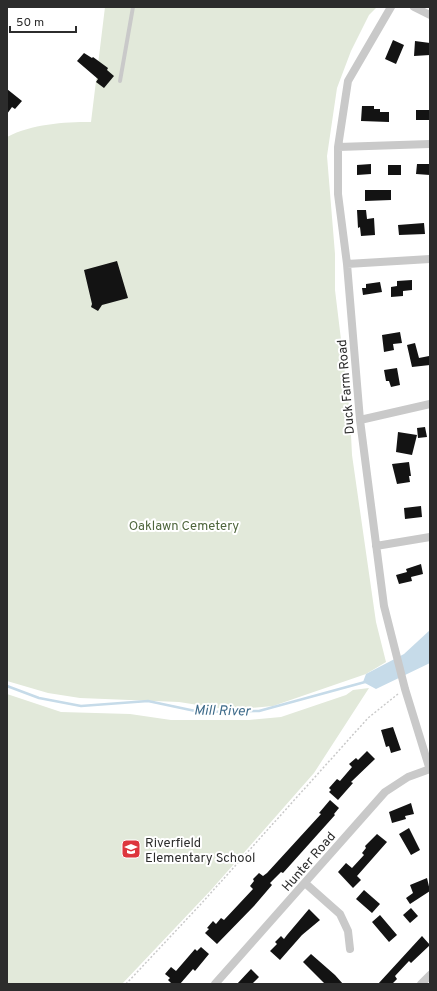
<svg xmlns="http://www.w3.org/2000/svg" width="437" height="991" viewBox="0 0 437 991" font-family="Overpass,sans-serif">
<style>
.green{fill:#e2e9da}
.water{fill:#c6dbe9}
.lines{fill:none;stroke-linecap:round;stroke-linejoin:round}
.stream{stroke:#c6dbe9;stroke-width:2.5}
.building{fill:#131313}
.path{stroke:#c9c9c9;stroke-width:1.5;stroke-dasharray:2 2;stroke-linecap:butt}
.lane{stroke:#c9c9c9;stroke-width:4}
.street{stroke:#c9c9c9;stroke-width:8}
.labels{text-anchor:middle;stroke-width:4;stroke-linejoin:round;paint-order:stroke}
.street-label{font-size:13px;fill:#2c2c2c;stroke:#fff}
.park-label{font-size:13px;fill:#4e653c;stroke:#fff}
.poi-label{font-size:13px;fill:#2c2c2c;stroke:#fff;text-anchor:start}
.water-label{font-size:14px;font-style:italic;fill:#3e6b8a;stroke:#fff}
</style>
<rect width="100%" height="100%" fill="#fff"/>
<path class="green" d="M105,7H377L369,15L351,51L337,88L327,156L335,254V290L350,414L352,455L376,622L386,662L366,674L273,706L230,710L179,702L80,698L48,693L7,681V137C32,124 63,122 91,122Z
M369,688L314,773L211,890L122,984H7V694L61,712L130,714L171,720H249L281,717L346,695L353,690Z"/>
<path class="water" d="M430,630V663L376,689L363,682L366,674L404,654Z"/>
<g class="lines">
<path class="stream" d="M7,686L39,698L81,706L148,701L200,712L259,711L365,682"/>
</g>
<path class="building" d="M393,40L404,45L396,64L385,59Z
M415,41L430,43V55L414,56Z
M84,53L92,58L93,57L108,68L107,70L114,76L104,88L96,82L98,79L77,61Z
M7,89L22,101L15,109L12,107L7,114Z
M362,106H374V109H380V112H389V122L361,121Z
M416,110H430V120H416Z
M371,164V174L357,175V165Z
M417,164H430V175L416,174Z
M388,165H401V175H388Z
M365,190H391V200L365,201Z
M357,210H366L367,219L374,218L375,235L361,236L360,227L358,228Z
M424,223L425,234L399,235L398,225Z
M117,261L128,298L102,305L98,311L91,307L92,304L84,270Z
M412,280V290L403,291V296L391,297V287L397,286V281Z
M380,282L382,292L363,295L362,288H366V284Z
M400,332L402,343L393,344L394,350L384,352L382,335Z
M415,343L419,358L429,356L430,365L412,367L407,345Z
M397,368L400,385L391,387L389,381H386L384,370Z
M425,427L427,437L418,438L417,428Z
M398,432L417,435L412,455L396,452Z
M409,462L411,476H409L410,482L397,484L392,464Z
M421,506L422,517L405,519L404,508Z
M421,564L423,574L411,577L412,581L399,584L396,575L407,572L406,569Z
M393,727L401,750L391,753L389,746L386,747L381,730Z
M367,751L375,759L351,782L353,783L338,800L329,792L331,790L329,788L337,779L340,781L352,767L349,764L356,758L358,760Z
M330,800L339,808L334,814L335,815L283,873L281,872L270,883L272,885L254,906L217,944L205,933L209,929L207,928L213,921L216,924L221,918L224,920L253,889L250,886L254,881L253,879L259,873L263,876L267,873L321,814L319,813Z
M411,803L414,814L405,816L406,819L392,823L389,812Z
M409,828L420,850L411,855L399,834Z
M377,834L387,842L357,876L361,880L353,888L338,872L346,863L352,868L364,855L362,853L366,848L365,846Z
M427,878L430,891L410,904L406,898L413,893L410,885Z
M364,890L380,904L372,913L356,899Z
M411,908L418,916L410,923L403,915Z
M309,909L320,920L302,935L280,960L270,951L277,944L275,942L281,936L284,939L287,935Z
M380,915L397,935L389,942L372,922Z
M422,936L430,945L411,963L409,961L395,976L397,979L392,984H378Z
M201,947L209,954L195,971L193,969L180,984H172L168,980L170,978L165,974L171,967L176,971L195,949L197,951Z
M311,954L335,975L343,984H325L303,962Z
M251,969L259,977L252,984H237Z"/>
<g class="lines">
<path class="path" d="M126,984L200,905L368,718L398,694"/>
<path class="lane" d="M120,81L133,7"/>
<path class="street" d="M391,7L348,81L338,147V194L347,264L360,420L384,606L405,689L430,770
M414,7L430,15
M338,147L430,144
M347,264L430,259
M360,420L430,404
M376,546L430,537
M305,883L340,914L348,931L350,949
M215,984L385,792L408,777L430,769
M421,984L430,975"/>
</g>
<defs>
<symbol id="school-square" viewBox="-11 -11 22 22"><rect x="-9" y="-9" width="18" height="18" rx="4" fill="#dd353d" stroke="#fff"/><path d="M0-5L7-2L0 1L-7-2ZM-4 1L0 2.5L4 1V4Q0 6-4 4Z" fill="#fff"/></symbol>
</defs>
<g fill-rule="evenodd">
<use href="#school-square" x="120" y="838" width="22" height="22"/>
</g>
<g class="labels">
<g class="street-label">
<text transform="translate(345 387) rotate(-95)" y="5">Duck Farm Road</text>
<text transform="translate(308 861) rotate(-49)" y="5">Hunter Road</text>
</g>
<g class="park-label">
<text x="184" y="530">Oaklawn Cemetery</text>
</g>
<g class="poi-label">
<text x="145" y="847">Riverfield<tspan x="145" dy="15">Elementary School</tspan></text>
</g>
<g class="water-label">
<text transform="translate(222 710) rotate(1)" y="5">Mill River</text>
</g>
</g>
<rect width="437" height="991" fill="none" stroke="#2c2c2c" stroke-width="16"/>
<path d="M10 26v6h66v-6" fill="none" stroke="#2c2c2c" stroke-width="2"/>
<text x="16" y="26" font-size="12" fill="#2c2c2c" stroke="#ffffff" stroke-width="3" paint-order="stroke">50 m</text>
</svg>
